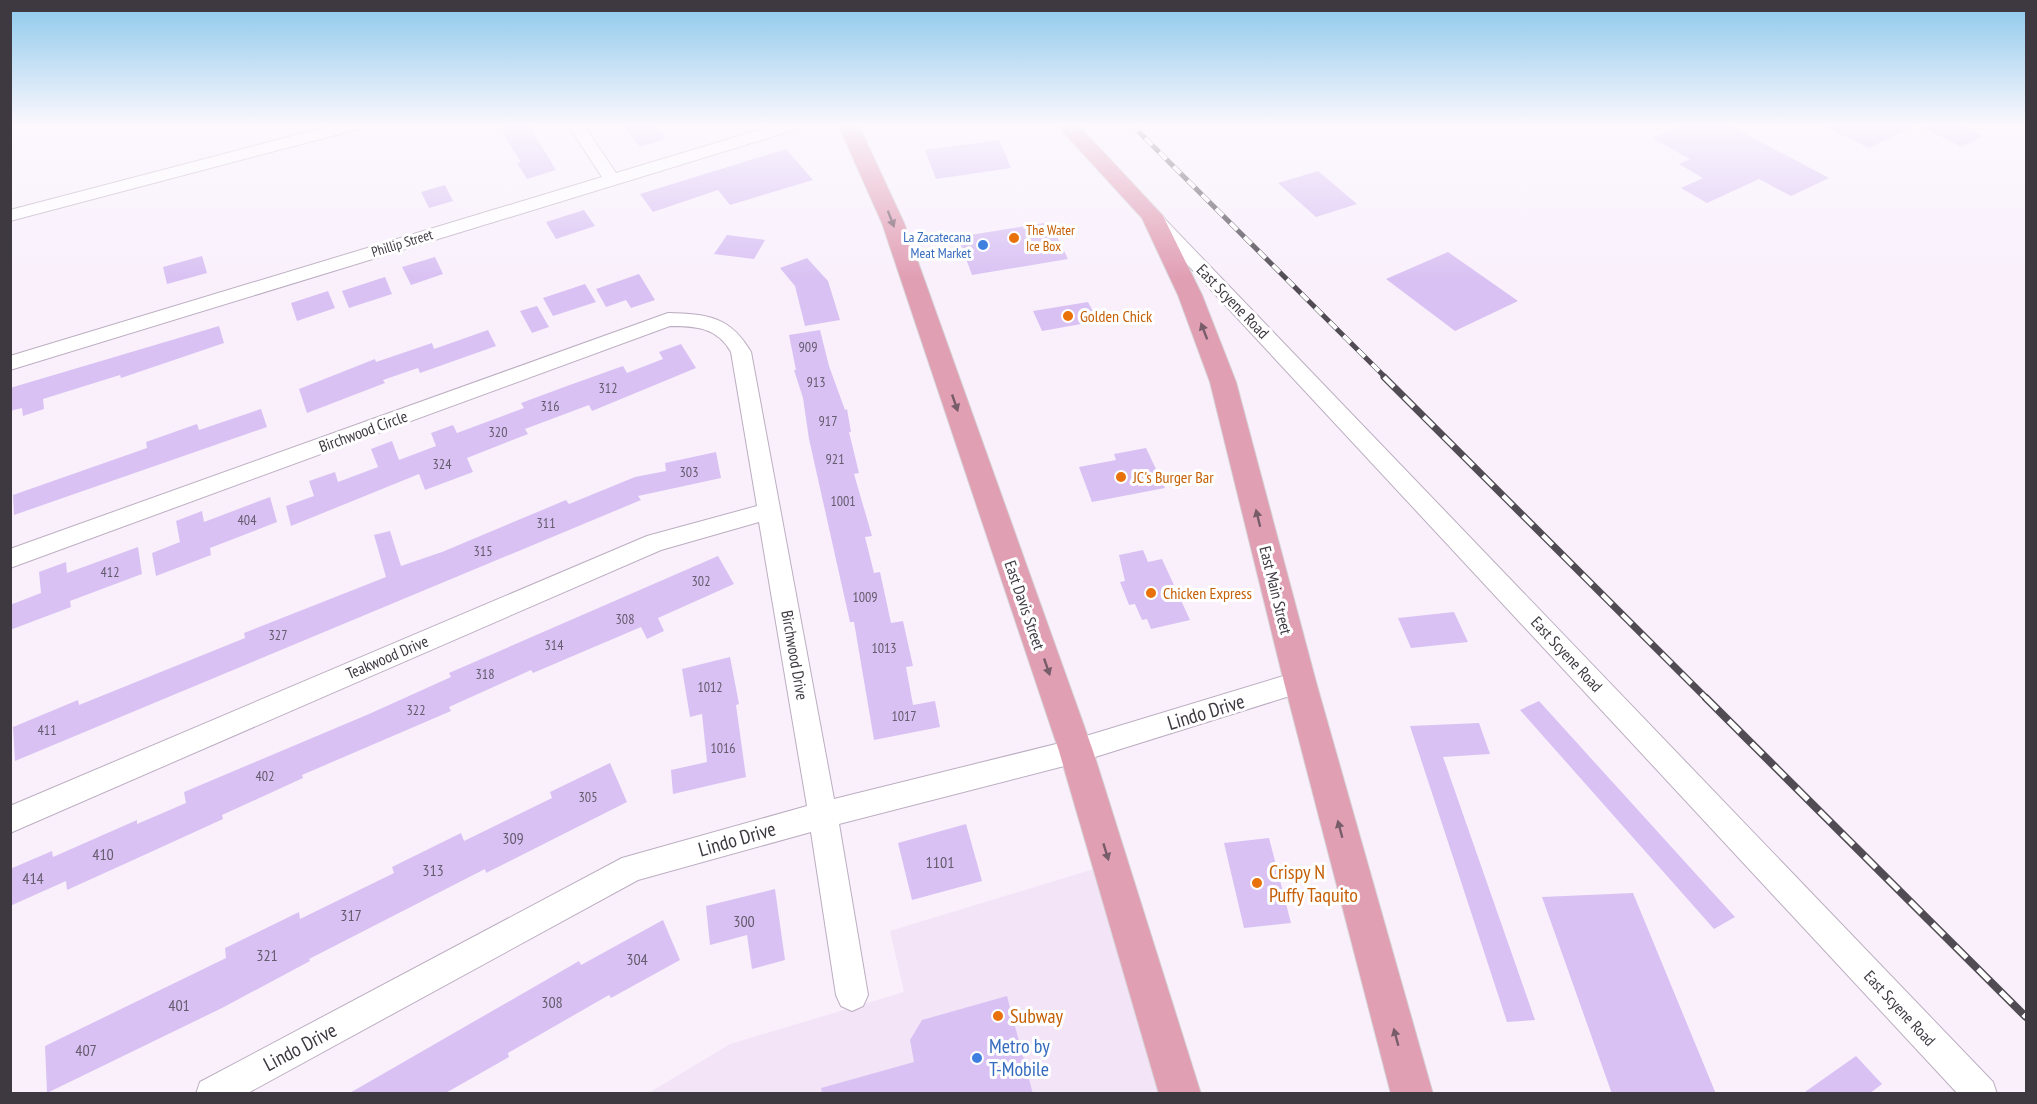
<svg xmlns="http://www.w3.org/2000/svg" width="2037" height="1104" viewBox="0 0 2037 1104" font-family="'PT Sans Narrow',sans-serif">
<style>
.commercial{fill:#f3e4f7}
.building{fill:#d9c2f3}
.lines{fill:none;stroke-linecap:round;stroke-linejoin:round}
.minor-casing{stroke:#bcaec1;stroke-width:2}
.major-casing{stroke:#d5d3d5;stroke-width:2}
.minor{fill:#fff;fill-rule:evenodd}
.major{fill:#e19fb4;fill-rule:evenodd}
.rail-far2-casing{stroke:#514c54;stroke-width:5}
.rail-far1-casing{stroke:#514c54;stroke-width:7}
.rail-casing{stroke:#514c54;stroke-width:8}
.rail-far2{stroke:#fff;stroke-width:4;stroke-dasharray:10;stroke-linecap:butt}
.rail-far1{stroke:#fff;stroke-width:4.5;stroke-dasharray:14;stroke-linecap:butt}
.rail{stroke:#fff;stroke-width:5;stroke-dasharray:16;stroke-linecap:butt}
.oneway{fill:#775d69}
.food-dot{fill:#e8710a;stroke:#fff;stroke-width:2}
.shop-dot{fill:#3f7fe0;stroke:#fff;stroke-width:2}
.labels{text-anchor:middle;stroke-width:6;stroke-linejoin:round;paint-order:stroke}
.far-food-label{font-size:14px;fill:#c56008;stroke:#fff;text-anchor:start}
.far-shop-label{font-size:14px;fill:#366cbe;stroke:#fff;text-anchor:end}
.far-street-label{font-size:14px;fill:#3e3941;stroke:#fff}
.number-label{font-size:14px;fill:#655b6e}
.street-label{font-size:16px;fill:#3e3941;stroke:#fff}
.food-label{font-size:16px;fill:#c56008;stroke:#fff;text-anchor:start}
.near-number-label{font-size:16px;fill:#655b6e}
.near-street-label{font-size:20px;fill:#3e3941;stroke:#fff}
.near-food-label{font-size:20px;fill:#c56008;stroke:#fff;text-anchor:start}
.near-shop-label{font-size:20px;fill:#366cbe;stroke:#fff;text-anchor:start}
</style>
<rect width="100%" height="100%" fill="#f9f0fc"/>
<path class="commercial" d="M1094,869L1172,1094H647L730,1044L904,992L890,931Z"/>
<path class="building" d="M501,124H528L556,170L527,179L517,163L521,162L502,132L506,131Z
M622,124H653L666,139L640,147Z
M1684,124H1727L1829,178L1791,196L1759,179L1707,203L1681,188L1703,178L1679,164L1690,159L1652,138Z
M1820,124H1957L1984,136L1962,147L1917,125L1869,148Z
M999,140L1011,168L936,179L925,150Z
M786,149L813,180L730,205L718,190L653,212L640,194Z
M1318,171L1357,204L1316,217L1278,183Z
M445,185L453,201L429,208L421,192Z
M584,210L595,226L556,239L546,222Z
M1050,222L1068,259L972,275L958,237Z
M727,235L765,240L754,259L714,254Z
M1448,252L1518,301L1455,331L1386,279Z
M202,256L207,273L167,284L163,267Z
M435,257L443,274L411,285L402,267Z
M807,258L828,281L840,320L805,326L795,286L780,268Z
M639,274L655,300L631,308L626,300L606,307L596,289Z
M385,277L392,294L349,308L342,291Z
M585,284L596,302L553,316L543,298Z
M328,291L335,308L297,321L291,303Z
M1088,302L1098,321L1042,331L1033,311Z
M537,306L549,327L532,333L520,311Z
M219,326L224,343L121,378L120,375L43,399L44,409L23,416L22,408L10,411V388Z
M488,330L496,346L420,373L418,368L383,380L385,383L307,413L299,389L375,359L376,362L432,343L434,349Z
M820,330L829,366L845,410L847,409L851,432H849L859,473L854,474L872,536L865,537L874,573L880,572L891,623L903,621L913,666L906,667L913,705L935,701L940,727L874,740L854,622H850L809,439L803,398L794,370H796L789,335Z
M681,344L696,368L592,411L589,405L525,429L528,434L467,458L473,472L425,490L419,474L291,526L286,506L314,496L309,481L335,472L338,482L378,467L371,449L392,441L399,460L436,446L431,433L453,425L457,433L524,408L521,403L567,386L623,366L627,373L663,359L659,352Z
M261,409L267,427L14,515L13,495L147,448L146,442L197,424L199,430Z
M1146,448L1165,488L1092,502L1079,467L1116,460L1114,454Z
M716,452L721,478L638,496L641,500L15,761L13,727L78,700L79,705L245,638L244,633L386,577L374,535L390,531L401,566L442,552L566,500L569,504L635,477L666,471L665,463Z
M270,497L277,522L210,548L211,555L156,576L152,553L180,542L176,521L202,511L204,522Z
M138,547L142,574L70,601L71,607L10,630V605L41,593L39,572L66,562L67,573Z
M1143,550L1148,562L1162,559L1190,620L1151,629L1147,619L1142,620L1135,604L1129,605L1120,582L1125,581L1119,555Z
M718,556L734,584L658,618L664,631L647,639L641,627L533,673L531,670L449,707L451,711L302,775L303,778L222,815L223,819L142,856L67,890L66,881L10,906V869L52,851L53,857L137,820V824L186,803L184,792L369,714L451,677L449,673Z
M1454,612L1468,642L1411,648L1398,618Z
M730,657L739,704L736,705L746,777L673,794L671,770L707,762L702,714L690,717L682,669Z
M1539,701L1735,917L1714,929L1520,710Z
M1479,723L1490,754L1443,757L1535,1020L1507,1022L1410,726Z
M610,763L627,802L486,873L485,869L309,959L310,961L222,1008L47,1093L45,1046L226,958L225,948L299,912L300,919L394,873L392,867L461,833L464,841L552,798L550,792Z
M966,824L982,881L912,900L898,843Z
M1269,838L1291,923L1244,928L1224,843Z
M775,889L785,960L752,969L747,935L710,945L706,906Z
M1633,893L1716,1094H1612L1542,897Z
M663,920L680,960L611,998L609,995L508,1053L509,1057L444,1094H348L579,961L581,965Z
M1007,996L1033,1094H822L821,1088L914,1062L910,1040L922,1020Z
M1856,1056L1882,1084L1869,1094H1802Z"/>
<g class="lines">
<defs>
<path id="minor" d="M338,124H364L362,128L10,221V210Z
M567,124H583L616,173L779,124H803L801,128L10,370V356L602,177Z
M1152,211L1158,212L1993,1082L1997,1094H1958L1146,220L1143,216Z
M668,313C707,314 730,316 751,352L834,799L1076,739L1300,671L1309,674L1313,682L1309,690L1076,763L839,824L868,995L863,1006L852,1011L841,1006L836,995L811,832L638,880L246,1094H196L200,1082L622,858L807,806L759,522L661,550L10,833V806L647,536L757,506L731,352C717,327 695,326 670,326L10,568V549Z"/>
<path id="major" d="M838,124H858L904,223L1093,751L1201,1094H1159L1059,751L882,223Z
M1056,124H1077L1163,216L1202,295L1236,382L1316,682L1433,1094H1391L1284,682L1210,382L1178,295L1142,218Z"/>
</defs>
<use href="#minor" class="minor-casing"/>
<use href="#major" class="major-casing"/>
<use href="#minor" class="minor"/>
<use href="#major" class="major"/>
<defs>
<path id="rail-far2" d="M1131,124L1386,378"/>
<path id="rail-far1" d="M1384,377L1707,699"/>
<path id="rail" d="M1706,698L2026,1017"/>
</defs>
<use href="#rail-far2" class="rail-far2-casing"/>
<use href="#rail-far1" class="rail-far1-casing"/>
<use href="#rail" class="rail-casing"/>
<use href="#rail-far2" class="rail-far2"/>
<use href="#rail-far1" class="rail-far1"/>
<use href="#rail" class="rail"/>
</g>
<defs><path id="oneway-solid" d="M-6-.8H1V-3.2L6.5 0L1 3.2V.8H-6Z" transform="scale(1.5)"/></defs>
<g class="oneway">
<use href="#oneway-solid" transform="translate(891 219) rotate(69)"/>
<use href="#oneway-solid" transform="translate(1204 331) rotate(-111)"/>
<use href="#oneway-solid" transform="translate(955 403) rotate(71)"/>
<use href="#oneway-solid" transform="translate(1258 518) rotate(-104)"/>
<use href="#oneway-solid" transform="translate(1047 667) rotate(71)"/>
<use href="#oneway-solid" transform="translate(1340 829) rotate(-105)"/>
<use href="#oneway-solid" transform="translate(1106 852) rotate(73)"/>
<use href="#oneway-solid" transform="translate(1396 1037) rotate(-105)"/>
</g>
<linearGradient id="sky" x2="0" y2="1"><stop stop-color="#8bc8eb"/><stop offset="0.45" stop-color="#fcf8fe"/><stop offset="1" stop-color="#fcf8fe" stop-opacity="0"/></linearGradient>
<rect width="2037" height="278" fill="url(#sky)"/>
<g class="food-dot">
<circle cx="1014" cy="238" r="6"/>
<circle cx="1068" cy="316" r="6"/>
<circle cx="1121" cy="477" r="6"/>
<circle cx="1151" cy="593" r="6"/>
<circle cx="1257" cy="883" r="6"/>
<circle cx="998" cy="1016" r="6"/>
</g>
<g class="shop-dot">
<circle cx="983" cy="245" r="6"/>
<circle cx="977" cy="1058" r="6"/>
</g>
<g class="labels">
<g class="far-food-label">
<text x="1026" y="235">The Water<tspan x="1026" dy="16">Ice Box</tspan></text>
</g>
<g class="far-shop-label">
<text x="971" y="242">La Zacatecana<tspan x="971" dy="16">Meat Market</tspan></text>
</g>
<g class="far-street-label">
<text transform="translate(402 243) rotate(-17)" y="5">Phillip Street</text>
</g>
<g class="number-label">
<text x="808" y="352">909</text>
<text x="816" y="387">913</text>
<text x="608" y="393">312</text>
<text x="550" y="411">316</text>
<text x="828" y="426">917</text>
<text x="498" y="437">320</text>
<text x="835" y="464">921</text>
<text x="442" y="469">324</text>
<text x="689" y="477">303</text>
<text x="843" y="506">1001</text>
<text x="247" y="525">404</text>
<text x="546" y="528">311</text>
<text x="483" y="556">315</text>
<text x="110" y="577">412</text>
<text x="701" y="586">302</text>
<text x="865" y="602">1009</text>
<text x="625" y="624">308</text>
<text x="278" y="640">327</text>
<text x="554" y="650">314</text>
<text x="884" y="653">1013</text>
<text x="485" y="679">318</text>
<text x="710" y="692">1012</text>
<text x="416" y="715">322</text>
<text x="904" y="721">1017</text>
<text x="47" y="735">411</text>
<text x="723" y="753">1016</text>
<text x="265" y="781">402</text>
<text x="588" y="802">305</text>
</g>
<g class="street-label">
<text transform="translate(1233 301) rotate(46)" y="6">East Scyene Road</text>
<text transform="translate(363 431) rotate(-20)" y="6">Birchwood Circle</text>
<text transform="translate(1276 590) rotate(76)" y="6">East Main Street</text>
<text transform="translate(1025 605) rotate(71)" y="6">East Davis Street</text>
<text transform="translate(1567 654) rotate(47)" y="6">East Scyene Road</text>
<text transform="translate(795 655) rotate(80)" y="6">Birchwood Drive</text>
<text transform="translate(387 657) rotate(-23)" y="6">Teakwood Drive</text>
<text transform="translate(1900 1008) rotate(47)" y="6">East Scyene Road</text>
</g>
<g class="food-label">
<text x="1080" y="322">Golden Chick</text>
<text x="1133" y="483">JC's Burger Bar</text>
<text x="1163" y="599">Chicken Express</text>
</g>
<g class="near-number-label">
<text x="513" y="844">309</text>
<text x="103" y="860">410</text>
<text x="940" y="868">1101</text>
<text x="433" y="876">313</text>
<text x="33" y="884">414</text>
<text x="351" y="921">317</text>
<text x="744" y="927">300</text>
<text x="267" y="961">321</text>
<text x="637" y="965">304</text>
<text x="552" y="1008">308</text>
<text x="179" y="1011">401</text>
<text x="86" y="1056">407</text>
</g>
<g class="near-street-label">
<text transform="translate(1206 712) rotate(-17)" y="7">Lindo Drive</text>
<text transform="translate(737 839) rotate(-16)" y="7">Lindo Drive</text>
<text transform="translate(300 1047) rotate(-28)" y="7">Lindo Drive</text>
</g>
<g class="near-food-label">
<text x="1269" y="879">Crispy N<tspan x="1269" dy="23">Puffy Taquito</tspan></text>
<text x="1010" y="1023">Subway</text>
</g>
<g class="near-shop-label">
<text x="989" y="1053">Metro by<tspan x="989" dy="23">T-Mobile</tspan></text>
</g>
</g>
<rect width="2037" height="1104" fill="none" stroke="#3e3941" stroke-width="24"/>
</svg>
